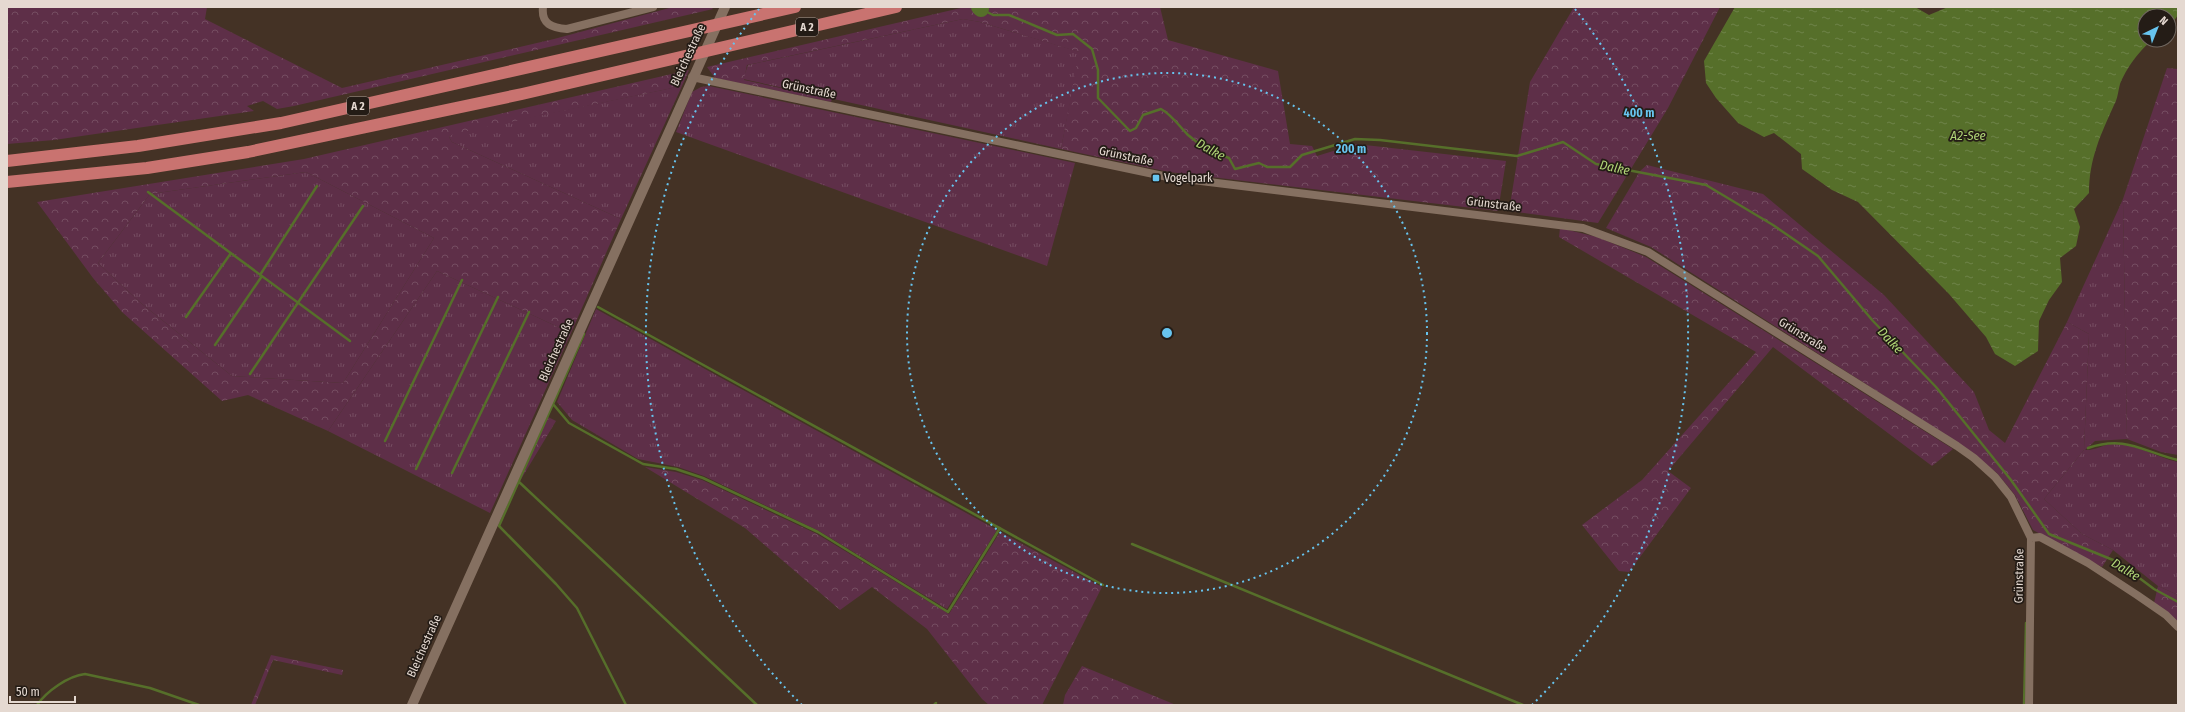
<svg xmlns="http://www.w3.org/2000/svg" width="2185" height="712" viewBox="0 0 2185 712" font-family="'Fira Sans Condensed',sans-serif">
<style>
.grass{fill:url(#grass-tufts)}
.forest{fill:url(#forest-crowns);fill-rule:evenodd}
.water{fill:url(#water-ripples)}
.lines{fill:none;stroke-linecap:round;stroke-linejoin:round}
.stream{stroke:#566f2a;stroke-width:2.5}
.river{stroke:#566f2a;stroke-width:16}
.minor{stroke:#857061;stroke-width:8}
.tertiary{stroke:#857061;stroke-width:10}
.motorway{stroke:#c97370;stroke-width:12}
.ring{fill:none;stroke:#67c4ef;stroke-width:2;stroke-dasharray:2 4}
.poi-dot{fill:#67c4ef;stroke:#241c16;stroke-width:1.5}
.labels{text-anchor:middle;stroke-width:3.5;stroke-linejoin:round;paint-order:stroke}
.shield{fill:#241c16;stroke:#aba099;stroke-width:1}
.shield-label{font-size:11px;font-weight:bold;fill:#e5d9d1}
.street-label{font-size:12px;fill:#e5d9d1;stroke:#241c16}
.poi-label{font-size:12px;fill:#e5d9d1;stroke:#241c16;text-anchor:start}
.water-label{font-size:13px;font-style:italic;fill:#b1d677;stroke:#241c16}
.centre{fill:#67c4ef;stroke:#241c16;stroke-width:2}
.ring-label{font-size:12px;text-anchor:middle;font-weight:bold;fill:#67c4ef;stroke:#241c16;stroke-width:3.5;stroke-linejoin:round;paint-order:stroke}
</style>
<defs>
<pattern id="grass-tufts" width="24" height="20" patternUnits="userSpaceOnUse"><rect width="24" height="20" fill="#5e2f48"/><path d="M3 7l-1-3M5 7V3M7 7l1-3M15 17l-1-3M17 17v-4M19 17l1-3" fill="none" stroke="#754d61"/></pattern>
<pattern id="forest-crowns" width="20" height="18" patternUnits="userSpaceOnUse"><rect width="20" height="18" fill="#5e2f48"/><path d="M2 6a3 3 0 1 1 6 0M12 15a3 3 0 1 1 6 0" fill="none" stroke="#754d61"/></pattern>
<pattern id="water-ripples" width="26" height="14" patternUnits="userSpaceOnUse"><rect width="26" height="14" fill="#566f2a"/><path d="M2 4q2-2 4 0t4 0M15 11q2-2 4 0t4 0" fill="none" stroke="#6e8348"/></pattern>
</defs>
<rect width="100%" height="100%" fill="#443225"/>
<path class="grass" d="M963,19L980,22L1080,52L1061,149L743,79L748,65Z
M682,86L621,219L452,142L449,137L453,133Z
M709,86L1075,163L1047,266L676,132L692,92L701,87Z
M306,172L434,238L343,383L232,376L142,304L98,263L150,194Z
M2123,199L2127,439L2095,441L2085,450C2093,451 2103,445 2112,444C2135,443 2156,457 2178,462V595L2158,586L2113,550L2082,534L2044,499L2084,450L2089,334L2067,322Z
M437,271L571,333L490,513L328,431Z
M596,309L997,530L947,609L819,531L704,476L678,467L638,459L572,420L557,402Z"/>
<path class="forest" d="M7,7H207L205,19L342,88L554,39L673,7H711L713,9L294,106L277,109L263,101L247,106L254,111L54,140L7,144Z
M965,7H1160L1168,40L1278,71L1290,144L1312,146L1317,156L1356,144L1506,161L1498,211L1169,172L1061,149L1079,52L980,22L963,19L747,65L744,80L832,99L831,102L715,78L707,67Z
M1574,7H1720L1668,108L1598,223L1509,211L1530,82Z
M2167,68L2178,69V455L2161,452L2127,439L2123,199Z
M689,70L682,86L453,134L449,137L452,142L621,219L571,333L437,271L328,431L248,395L222,401L122,312L93,278L37,202L304,159ZM306,172L434,238L343,383L232,376L142,304L98,263L150,194Z
M1647,165L1763,194L1884,295L1974,392L1989,430L2005,443L2067,322L2089,334L2084,450L2044,499L2082,534L2113,550L2102,567L2033,530L2015,495L1997,473L1960,444L1651,247L1606,228L1640,171Z
M1560,228L1597,237L1646,257L1953,449L1932,466L1773,347L1668,471L1691,488L1629,572L1619,571L1582,525L1642,480L1756,352L1559,237Z
M548,417L556,421L520,481L519,480Z
M645,467L676,472L702,480L817,534L949,614L1000,532L1102,587L1042,705H989L982,699L927,629L872,587L840,610L745,528Z
M2158,586L2178,595V622L2154,603Z
M271,655L343,670L342,675L273,660L255,705H251Z
M1082,666L1176,705H1063L1065,695Z"/>
<path class="water" d="M1735,7H1915L1929,15L1948,7H2178V15L2169,28V16H2145V40H2153C2140,49 2126,69 2120,84C2118,91 2118,98 2114,105C2101,134 2089,159 2089,193L2074,209L2080,227L2076,246L2060,258L2062,282L2049,300L2039,321L2038,351L2015,366L1995,354L1986,337L1949,294L1858,202L1832,190L1802,169L1801,154L1774,133L1764,137L1738,123L1716,98L1706,83L1704,61Z"/>
<g class="lines">
<path class="stream" d="M981,9L993,15H1009L1057,35L1073,34L1092,49L1098,70V98L1130,131L1136,128L1143,115L1161,109C1172,115 1179,126 1188,135C1199,145 1215,153 1229,158L1235,169L1259,163L1267,167H1290L1302,155L1355,139L1380,140L1517,156L1563,142L1596,164L1706,185L1773,225L1818,256L1873,321L1936,387L2011,480L2049,534L2118,562L2154,589L2178,602
M148,192L350,341
M260,275L317,186
M598,307L1103,585
M186,317L231,253
M584,334L499,526L556,584L577,608L626,705
M215,345L262,276
M250,374L363,206
M553,404L569,423L643,464L676,469L703,478L818,532L948,612L1000,528
M385,441L462,280
M2088,448C2126,435 2143,452 2178,460
M416,469L498,297
M452,473L529,312
M518,481L757,705
M1132,544L1523,705
M37,705C47,691 68,676 85,674L150,688L199,705
M934,705L936,703
M2024,705L2026,623"/>
<path class="river" d="M979,7L981,9"/>
<path class="minor" d="M543,7C541,24 552,28 567,29L653,7
M692,77L1168,177L1583,228L1648,252L1957,446L1974,458L1995,477L2011,497L2031,538L2029,705
M2031,538L2040,537L2088,563L2137,595L2166,615L2178,627"/>
<path class="tertiary" d="M412,705L725,7"/>
<path class="motorway" d="M7,161L138,146L281,123L795,7
M7,182L147,168L248,152L522,94L896,7"/>
</g>
<g class="ring">
<circle cx="1167" cy="333" r="260"/>
<path d="M802 705A521 521 0 0 1 759 9M1575 9A521 521 0 0 1 1532 705"/>
</g>
<rect class="poi-dot" x="1152" y="174" width="8" height="8" rx="2"/>
<g class="labels">
<g class="shield">
<rect x="796" y="18" width="22" height="18" rx="3"/>
<rect x="347" y="97" width="22" height="18" rx="3"/>
</g>
<g class="shield-label">
<text x="807" y="31">A 2</text>
<text x="358" y="110">A 2</text>
</g>
<g class="street-label">
<text transform="translate(688 55) rotate(-65)" y="4">Bleichestraße</text>
<text transform="translate(809 89) rotate(12)" y="4">Grünstraße</text>
<text transform="translate(1126 156) rotate(12)" y="4">Grünstraße</text>
<text transform="translate(1494 204) rotate(7)" y="4">Grünstraße</text>
<text transform="translate(1803 335) rotate(32)" y="4">Grünstraße</text>
<text transform="translate(556 350) rotate(-66)" y="4">Bleichestraße</text>
<text transform="translate(2019 576) rotate(-89)" y="4">Grünstraße</text>
<text transform="translate(424 646) rotate(-66)" y="4">Bleichestraße</text>
</g>
<g class="poi-label">
<text x="1164" y="182">Vogelpark</text>
</g>
<g class="water-label">
<text x="1968" y="140">A2-See</text>
<text transform="translate(1211 149) rotate(29)" y="5">Dalke</text>
<text transform="translate(1615 167) rotate(12)" y="5">Dalke</text>
<text transform="translate(1891 340) rotate(47)" y="5">Dalke</text>
<text transform="translate(2126 569) rotate(31)" y="5">Dalke</text>
</g>
</g>
<circle cx="1167" cy="333" r="6" class="centre"/>
<g class="ring-label">
<text x="1639" y="117">400 m</text>
<text x="1351" y="153">200 m</text>
</g>
<rect width="2185" height="712" fill="none" stroke="#e5d9d1" stroke-width="16"/>
<g transform="translate(2157 28) rotate(43)"><circle r="19" fill="#241c16" stroke="#716861"/>
<path d="M0-3L7 15L0 10L-7 15Z" fill="#67c4ef"/>
<text y="-6" font-size="11" font-weight="bold" text-anchor="middle" fill="#e5d9d1">N</text>
</g>
<path d="M10 696v6h65v-6" fill="none" stroke="#e5d9d1" stroke-width="2"/>
<text x="16" y="696" font-size="12" fill="#e5d9d1" stroke="#241c16" stroke-width="3" paint-order="stroke">50 m</text>
</svg>
